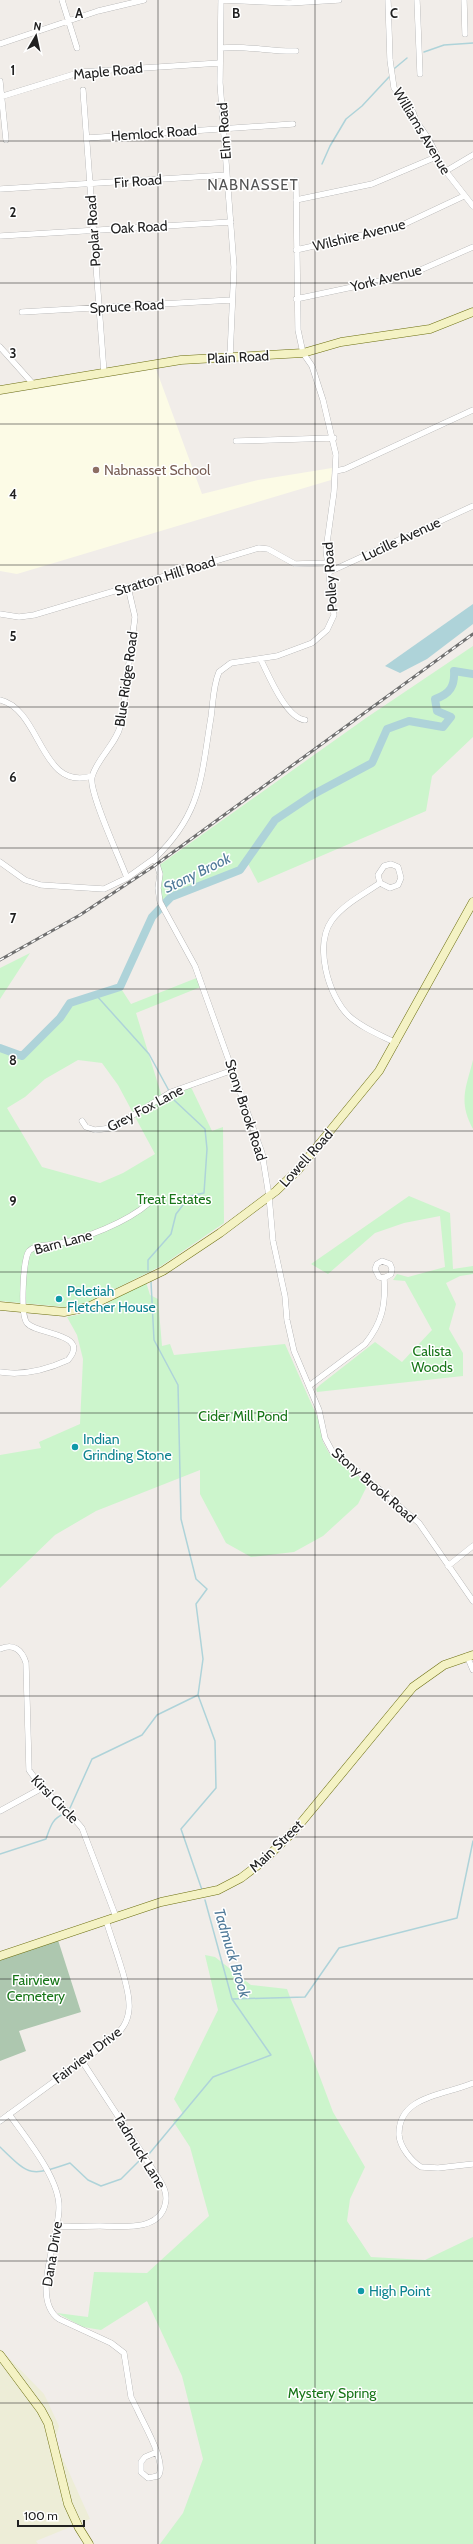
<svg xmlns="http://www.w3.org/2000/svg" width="473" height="2544" viewBox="0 0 473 2544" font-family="Cabin,sans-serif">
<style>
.education{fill:#fcfbe6}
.farmland{fill:#ededd7}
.cemetery{fill:#adc7af}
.park{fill:#ccf5cc;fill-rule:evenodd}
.water{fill:#aed3d9}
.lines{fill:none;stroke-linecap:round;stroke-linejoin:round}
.stream{stroke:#aed3d9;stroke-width:1.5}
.river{stroke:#aed3d9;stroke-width:8}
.street-casing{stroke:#a2a2a2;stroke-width:6}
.secondary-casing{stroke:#6c6f11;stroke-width:9}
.street{stroke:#fff;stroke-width:5.5}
.secondary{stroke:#f4f2c4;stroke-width:8}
.rail-casing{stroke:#6f6f6f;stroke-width:3}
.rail{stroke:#fff;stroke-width:1.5;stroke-dasharray:4.5;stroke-linecap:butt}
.grid{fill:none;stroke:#212121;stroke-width:1;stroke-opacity:0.55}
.education-dot{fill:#8d6e63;stroke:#fff;stroke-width:1.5}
.culture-dot{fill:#0f9aa8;stroke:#fff;stroke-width:1.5}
.labels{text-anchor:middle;stroke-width:3;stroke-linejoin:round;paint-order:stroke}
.street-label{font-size:14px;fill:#212121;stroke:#fff}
.education-label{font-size:14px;fill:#785e54;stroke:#fff;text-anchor:start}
.park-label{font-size:14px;fill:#187619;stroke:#fff}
.culture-label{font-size:14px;fill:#0d838f;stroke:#fff;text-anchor:start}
.neighbourhood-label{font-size:15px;letter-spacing:1px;fill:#545454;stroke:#fff}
.water-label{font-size:15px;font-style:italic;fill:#507a99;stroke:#fff}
.grid-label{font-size:13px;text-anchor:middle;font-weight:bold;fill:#212121;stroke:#fff;stroke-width:3;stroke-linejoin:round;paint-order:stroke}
</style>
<rect width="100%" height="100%" fill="#f1ede9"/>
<path class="education" d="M156,369L202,494L258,480L332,468L331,480L17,574L0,571V395Z"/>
<path class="farmland" d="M0,2349L44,2394L59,2426L55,2441L90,2519L36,2541L38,2544H0Z"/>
<path class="cemetery" d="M58,1940L81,2012L19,2031L26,2051L0,2061V1959Z"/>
<path class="park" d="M473,646V737L432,776L426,811L258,883L246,860L240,870L160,902L158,866L366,718Z
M30,953L0,999V968Z
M199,977L203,986L136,1013L162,1097L190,1085L212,1131L223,1127L224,1223L161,1266L85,1304L65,1307L0,1301V1048L22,1055L60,1018L70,1003L120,987L131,1004ZM78,1060L102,1063L118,1085L155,1154L123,1173L100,1183L42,1167L7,1108L25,1097L45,1079Z
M473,1060V1129C458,1101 466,1088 473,1060Z
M409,1196L450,1213L453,1269L473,1266V1274L460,1276L446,1283L456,1304L449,1329L463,1353V1376L317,1392L316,1389L320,1385L375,1342L402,1362L432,1330L405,1281L393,1280L397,1274L408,1277L445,1267L440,1216L404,1223L375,1233L328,1274L311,1264Z
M146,1282L150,1295L158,1299L162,1346L170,1344L174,1355L285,1344L319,1421L323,1442L329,1453L368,1484L358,1504L323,1536L294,1552L251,1557L226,1543L200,1494V1470L96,1511L55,1535L0,1588V1455L41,1448L39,1442L80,1424L83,1359L77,1335L67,1317L91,1312Z
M205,1955L215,1957L251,1985L287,1989L333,2112L365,2167L350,2199L347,2221L371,2257L425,2260L473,2237V2544H160L183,2513L203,2459L182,2376L147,2301L101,2330L83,2327L57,2313L88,2317L94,2272L147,2273L209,2216L190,2147L173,2121L183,2114L174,2099L218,2010Z"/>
<path class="water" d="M473,604V624L427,659L400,673L385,666Z"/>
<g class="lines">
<path class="stream" d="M424,52L444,45L473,43
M395,68L407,58
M322,164L330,146L346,119L362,106L389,77
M96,995L149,1054L174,1100L205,1129L207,1149L204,1193L190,1196L176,1214L171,1234L148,1260V1270
M151,1282L154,1340L178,1385L181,1519L196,1579L207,1589L196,1604L203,1659L198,1695L215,1741L216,1788L181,1829L202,1890
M70,1808L92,1759L142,1735L157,1715L198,1695
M0,1854L46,1839C50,1828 52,1818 64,1814
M232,1999L305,1997L339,1948L457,1918L473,1841
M0,2147C30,2176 29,2177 70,2163L88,2180L101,2186L121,2179L141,2159
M149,2154L213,2077L271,2055L232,1999L205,1900"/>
<path class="river" d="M0,1048L22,1056L60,1018L70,1003L120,987L152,917L171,897L240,870L275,820L314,794L372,763L387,729L409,721L443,727L451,717L437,711L435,699C450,694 455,686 454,671L473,674"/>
<defs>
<path id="street" d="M62,0L77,48
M221,0L220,83L234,267L230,357
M221,0L289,3L339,0
M388,0L390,60L394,88L413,112L416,121L428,138L444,169L473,206
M417,0L420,74
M464,0L465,34
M0,44L98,11L144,0
M221,48C246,45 271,52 296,51
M0,81L6,140
M83,90L104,373
M0,97L81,72L220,63
M87,138L293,124
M446,171L473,155
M0,189L227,175
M296,200L372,184L436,157
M0,236L231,222
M296,250L398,227L464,196
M296,299L409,275L473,247
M22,312L232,300
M0,347L34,385
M236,441L334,438
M336,471L345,469L473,410
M329,572L473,506
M0,614L19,617L34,615L259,548L268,549L295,564L328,563
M261,660C269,676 286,718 305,720
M0,700C42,710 40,792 92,776
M155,858C202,813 201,777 211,717C213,703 213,686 219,672L231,663L277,656L312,643L327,630L334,615L326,550L334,492L336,455L323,400L312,366L303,353L298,330L296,180
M0,862L25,880L41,885L104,889L127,878L155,858L160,874L158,888L160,902L195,966L262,1153L269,1196L273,1241L285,1296L287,1320L294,1351L319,1410L325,1438L332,1451L343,1461L359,1472L419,1523L473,1601
M127,878C121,861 88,791 92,777C97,758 116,745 121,724L135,617L128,587
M380,883L390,888L398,885L401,878L398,867L391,864L384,866L378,875L380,883C364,894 344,904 332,920C314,945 328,996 349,1016C362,1028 380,1035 396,1043
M82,1121L86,1127L95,1130L112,1128L171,1092L233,1070
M0,1372C24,1376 46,1370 68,1360C91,1333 37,1335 27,1323C20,1315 23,1259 29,1251C37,1244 46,1246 56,1244C85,1239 127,1222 149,1203
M309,1386L365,1344C382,1323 386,1305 384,1278L379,1277L375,1269L377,1264L382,1261L390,1264L392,1269L391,1274L384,1278
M448,1566L473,1546
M0,1649C14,1643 22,1650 26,1663L29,1770L42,1788L69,1813L82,1828L116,1917
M467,1656L473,1670
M0,1811L42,1788
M473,2083C446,2095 398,2095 399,2135C400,2147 411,2161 421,2167L438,2168L473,2164
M9,2114C26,2138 60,2179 59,2208C59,2238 30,2299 59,2319L111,2343L124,2353L131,2397L137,2409C143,2423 168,2464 158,2476L148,2478L141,2472V2462L145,2457L157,2452
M0,2121L111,2040C121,2031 128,2023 129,2009C131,1988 112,1942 106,1920
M57,2226C71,2227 86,2226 100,2226C121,2226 158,2232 165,2205C168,2195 164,2187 159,2179L82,2061"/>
<path id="secondary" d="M0,390L181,360L303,353L341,342L430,329L473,312
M0,1306L64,1312L88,1307L163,1271L220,1233L276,1191L298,1170L379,1071L473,902
M0,1956L161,1902L218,1890L241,1878L262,1862L295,1830L413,1687L444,1665L473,1655
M0,2355L41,2410L48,2423L68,2504L79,2528L89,2544"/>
</defs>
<use href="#street" class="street-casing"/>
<use href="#secondary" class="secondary-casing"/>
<use href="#street" class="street"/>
<use href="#secondary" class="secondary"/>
<defs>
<path id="rail" d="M0,960L80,915L154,866L473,634"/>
</defs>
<use href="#rail" class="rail-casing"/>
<use href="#rail" class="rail"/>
</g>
<path class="grid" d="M158,0V2544M315,0V2544M0,141H473M0,283H473M0,424H473M0,565H473M0,707H473M0,848H473M0,989H473M0,1131H473M0,1272H473M0,1413H473M0,1555H473M0,1696H473M0,1837H473M0,1979H473M0,2120H473M0,2261H473M0,2403H473"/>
<circle class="education-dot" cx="96" cy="470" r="4"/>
<g class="culture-dot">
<circle cx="59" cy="1299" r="4"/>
<circle cx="75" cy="1447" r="4"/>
<circle cx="361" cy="2291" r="4"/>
</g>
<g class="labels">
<g class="street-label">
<text transform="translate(108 71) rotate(-6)" y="5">Maple Road</text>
<text transform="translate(224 131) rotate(-94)" y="5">Elm Road</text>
<text transform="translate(422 131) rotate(59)" y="5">Williams Avenue</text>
<text transform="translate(154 133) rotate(-4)" y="5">Hemlock Road</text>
<text transform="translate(138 181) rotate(-4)" y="5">Fir Road</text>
<text transform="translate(139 227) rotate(-3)" y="5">Oak Road</text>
<text transform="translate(93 231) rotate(-94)" y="5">Poplar Road</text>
<text transform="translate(359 235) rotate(-14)" y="5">Wilshire Avenue</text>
<text transform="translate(386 278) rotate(-14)" y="5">York Avenue</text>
<text transform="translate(127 306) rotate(-3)" y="5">Spruce Road</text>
<text transform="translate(238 357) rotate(-3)" y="5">Plain Road</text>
<text transform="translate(401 539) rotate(-25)" y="5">Lucille Avenue</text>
<text transform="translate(165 576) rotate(-17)" y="5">Stratton Hill Road</text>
<text transform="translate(330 577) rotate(-94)" y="5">Polley Road</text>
<text transform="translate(126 679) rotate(-82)" y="5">Blue Ridge Road</text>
<text transform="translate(145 1108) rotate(-28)" y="5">Grey Fox Lane</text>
<text transform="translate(246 1110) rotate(72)" y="5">Stony Brook Road</text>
<text transform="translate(306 1158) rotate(-48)" y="5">Lowell Road</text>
<text transform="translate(63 1242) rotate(-15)" y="5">Barn Lane</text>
<text transform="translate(374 1485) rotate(41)" y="5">Stony Brook Road</text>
<text transform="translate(55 1799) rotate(46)" y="5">Kirsi Circle</text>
<text transform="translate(276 1846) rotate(-44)" y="5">Main Street</text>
<text transform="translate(87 2055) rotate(-38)" y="5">Fairview Drive</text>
<text transform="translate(140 2151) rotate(58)" y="5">Tadmuck Lane</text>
<text transform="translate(52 2254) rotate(-81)" y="5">Dana Drive</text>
</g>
<g class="education-label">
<text x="104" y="475">Nabnasset School</text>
</g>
<g class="park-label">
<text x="174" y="1204">Treat Estates</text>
<text x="432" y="1356">Calista<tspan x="432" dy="16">Woods</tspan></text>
<text x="243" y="1421">Cider Mill Pond</text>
<text x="36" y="1985">Fairview<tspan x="36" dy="16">Cemetery</tspan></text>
<text x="332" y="2398">Mystery Spring</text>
</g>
<g class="culture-label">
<text x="67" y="1296">Peletiah<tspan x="67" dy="16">Fletcher House</tspan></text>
<text x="83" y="1444">Indian<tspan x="83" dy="16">Grinding Stone</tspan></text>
<text x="369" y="2296">High Point</text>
</g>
<g class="neighbourhood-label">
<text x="253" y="190">NABNASSET</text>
</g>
<g class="water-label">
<text transform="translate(197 873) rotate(-26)" y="5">Stony Brook</text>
<text transform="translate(232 1953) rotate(73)" y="5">Tadmuck Brook</text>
</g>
</g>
<g class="grid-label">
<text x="79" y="18">A</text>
<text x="236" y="18">B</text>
<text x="394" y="18">C</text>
<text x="13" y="75">1</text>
<text x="13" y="217">2</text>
<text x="13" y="358">3</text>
<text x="13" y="499">4</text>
<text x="13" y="641">5</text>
<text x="13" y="782">6</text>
<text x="13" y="923">7</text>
<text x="13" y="1065">8</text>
<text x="13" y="1206">9</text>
</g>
<g transform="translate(36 36) rotate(9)" stroke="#ffffff" stroke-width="3" paint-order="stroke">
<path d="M0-3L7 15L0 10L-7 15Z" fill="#212121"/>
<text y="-6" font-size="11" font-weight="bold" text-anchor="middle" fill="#212121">N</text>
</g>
<path d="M18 2520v6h66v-6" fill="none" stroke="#212121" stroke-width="2"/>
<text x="24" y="2520" font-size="12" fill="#212121" stroke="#ffffff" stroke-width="3" paint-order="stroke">100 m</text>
</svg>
